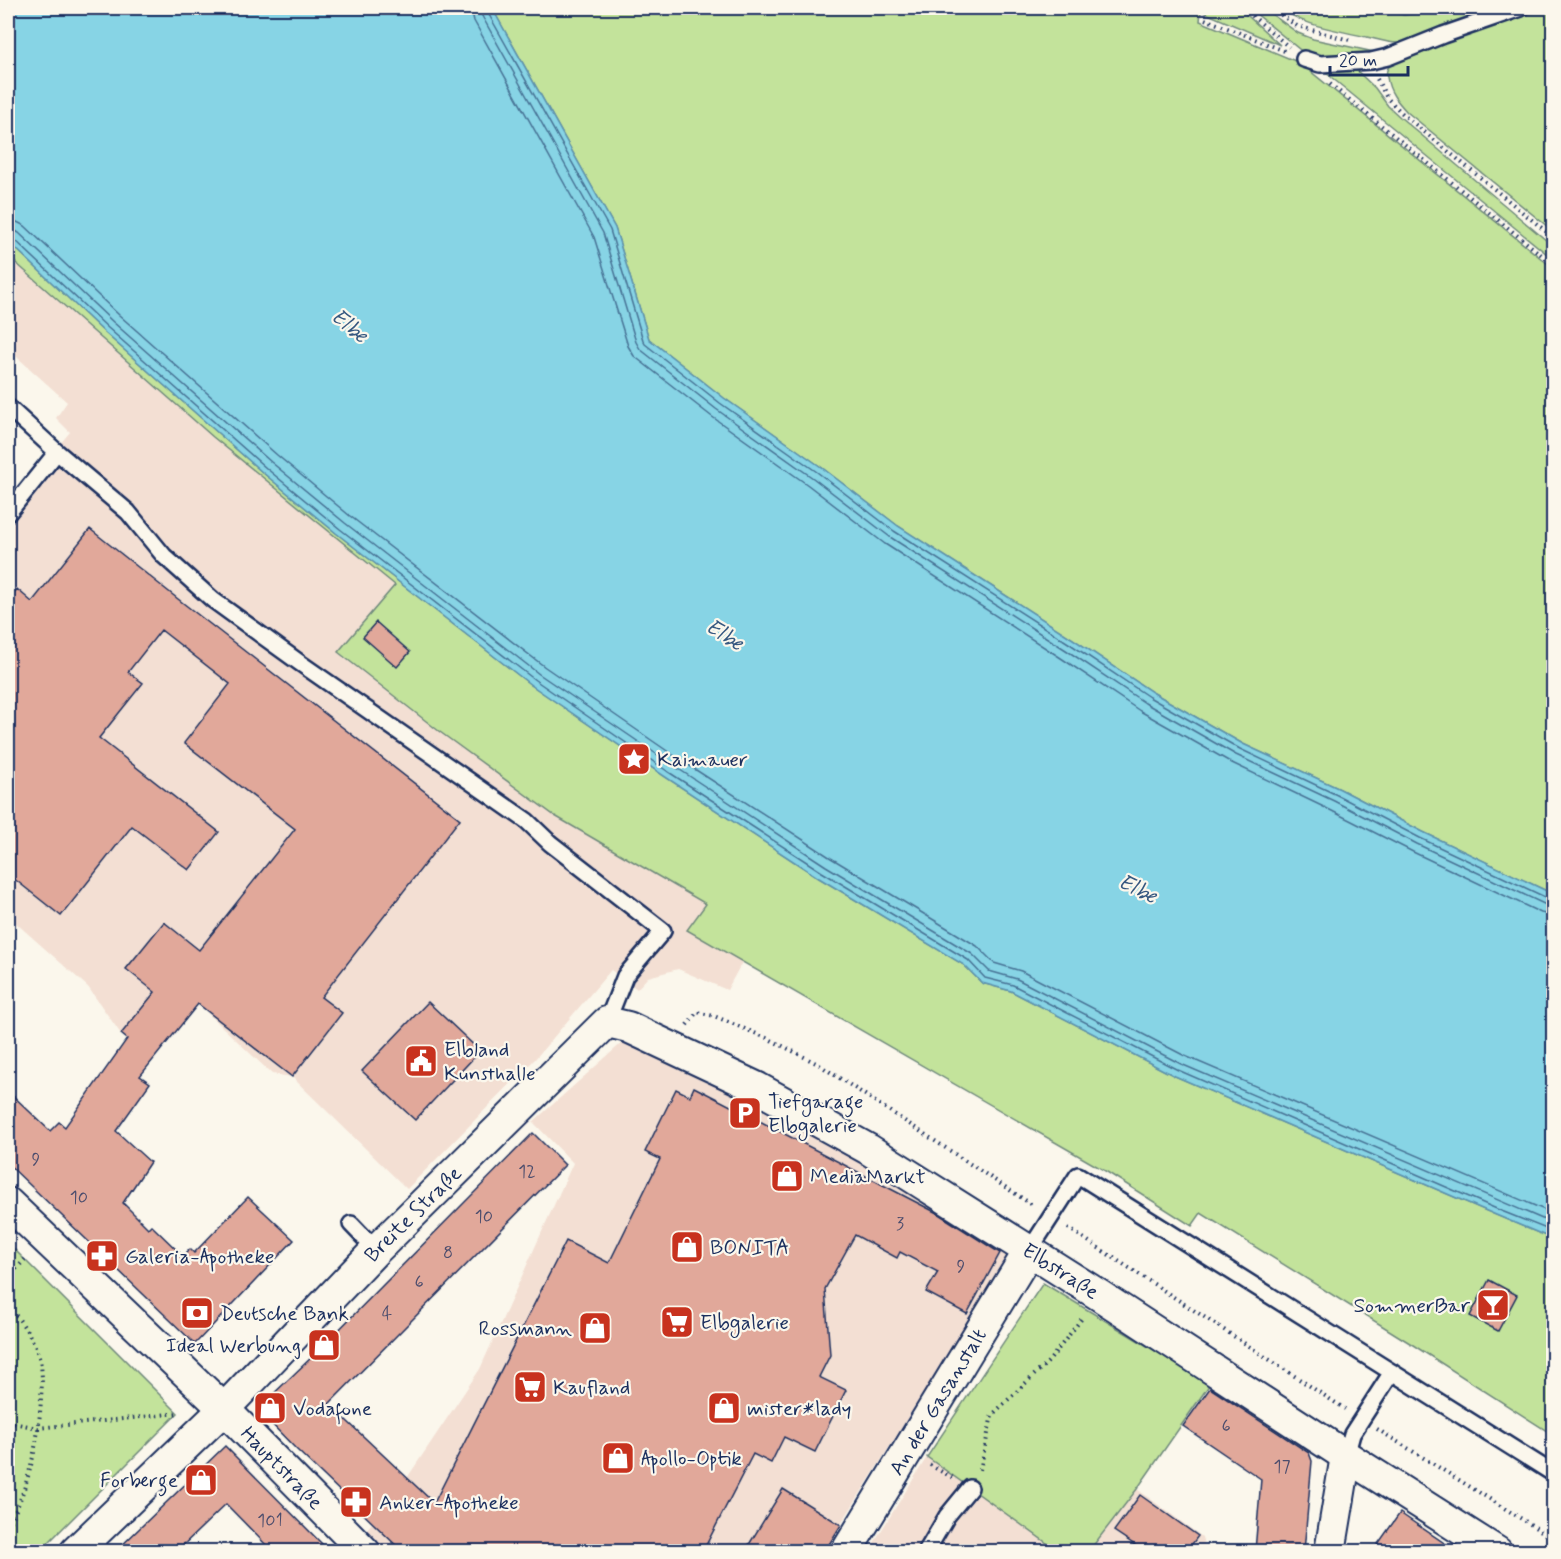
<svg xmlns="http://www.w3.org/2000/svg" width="1561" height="1559" viewBox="0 0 1561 1559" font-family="Mynerve,sans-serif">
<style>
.built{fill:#f3dfd3}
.green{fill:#c3e39b;stroke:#6f897c;stroke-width:1.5}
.water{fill:#87d4e5;stroke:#5c92af;stroke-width:1.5}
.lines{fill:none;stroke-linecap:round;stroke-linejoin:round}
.shore{stroke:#467194;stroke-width:1.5}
.building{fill:#e1a89a;stroke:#1b2f5e;stroke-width:1.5}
.lane-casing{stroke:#1b2f5e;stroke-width:20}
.street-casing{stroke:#1b2f5e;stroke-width:34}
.path{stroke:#1b2f5e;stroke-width:4;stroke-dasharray:1.5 4.5;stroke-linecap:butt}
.lane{stroke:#fbf7ec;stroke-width:15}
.street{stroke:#fbf7ec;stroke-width:30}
.labels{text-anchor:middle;stroke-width:4.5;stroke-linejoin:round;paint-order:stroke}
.number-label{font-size:18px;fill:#4c4d6d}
.poi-label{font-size:21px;fill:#1b2f5e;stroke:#fbf7ec;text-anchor:start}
.street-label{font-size:21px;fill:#1b2f5e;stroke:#fbf7ec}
.water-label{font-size:22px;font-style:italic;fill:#365880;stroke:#fbf7ec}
</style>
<rect width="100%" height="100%" fill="#fbf7ec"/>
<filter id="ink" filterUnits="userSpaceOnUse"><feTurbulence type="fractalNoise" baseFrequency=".0167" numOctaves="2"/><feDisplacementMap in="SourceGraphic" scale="12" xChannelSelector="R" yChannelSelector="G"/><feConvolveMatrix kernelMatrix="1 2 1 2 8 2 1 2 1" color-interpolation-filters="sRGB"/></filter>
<g filter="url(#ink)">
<path class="built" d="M8,256L213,437L396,585L724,874L746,955L727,990L678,969L648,977L637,989L611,970L535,1059L407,1189L292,1077L272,1074L198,1004L153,1060L121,1034L88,987L8,916V511L33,476L70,432L56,418L67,402L8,349Z
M624,1041L701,1078L888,1176L1013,1251L824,1551L377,1552L361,1536L395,1496L480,1369L573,1163L533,1122Z
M927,1457L1058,1551L868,1552Z
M1137,1489L1202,1537L1206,1551L1089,1552Z"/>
<path class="green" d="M492,8H1239L1280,45L1201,11L1200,21L1300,63L1553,268V894L1423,832L1340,789L1243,744L1152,692L1073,639L898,526L821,467L724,398L649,339L615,228Z
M1249,8H1263L1298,33L1313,39L1379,53L1310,58Z
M1280,8H1373L1404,15L1426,12L1438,8H1497C1478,14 1459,20 1441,27C1427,33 1412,42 1398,43C1386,43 1373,38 1362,36C1333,29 1304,26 1280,8Z
M1553,8V231L1407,112C1397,101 1389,92 1387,77C1386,73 1386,71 1388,68C1396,55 1532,11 1553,8Z
M1357,71L1375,88L1388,106L1400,117L1553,246V259L1326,73Z
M8,241L104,332L262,472L336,533L531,685L664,776L819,878L964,965L982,983L1011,991L1175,1076L1496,1215L1553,1239V1435L1413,1345L1201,1213L1192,1226L1107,1172L687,930L706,904L555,816L440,732L338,652L395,585L213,437L8,256Z
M8,1243L178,1413L40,1551H8Z
M1043,1283L1210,1384L1137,1489L1089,1551H1058L927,1457Z"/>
<path class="water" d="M8,8H492L615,228L649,339L724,398L821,467L898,526L1073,639L1152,692L1243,744L1340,789L1423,832L1553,894V1239L1496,1215L1175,1076L1011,991L982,983L964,965L819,878L664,776L531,685L336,533L262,472L104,332L8,241Z"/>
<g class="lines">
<path class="shore" d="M471,8L474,21L594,237L628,346L634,356L711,416L808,485L885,544L1061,658L1140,711L1232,763L1330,810L1413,852L1541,913L1554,916
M480,8L482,16L603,233L636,342L640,349L716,409L813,478L890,537L1066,650L1145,703L1236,755L1334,801L1417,844L1544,904L1554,906
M487,8L488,13L610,230L643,340L645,344L720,403L817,472L894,531L1070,644L1149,697L1240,749L1337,795L1420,838L1547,898L1554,899
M8,220L17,222L25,226L119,315L277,455L350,516L545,667L676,757L831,858L977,946L994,963L1021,971L1185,1056L1554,1214
M8,230H14L19,233L113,322L271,462L345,523L539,674L671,764L826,866L972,954L989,971L1017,979L1181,1064L1554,1224
M8,237L14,239L108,328L266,468L340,529L535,680L667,771L822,872L968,960L985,978L1013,985L1178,1070L1499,1210L1554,1232"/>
</g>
<path class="building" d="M90,529L183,603L460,819L321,997L342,1013L292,1077L198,1004L140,1076L150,1083L116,1131L150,1162L123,1203L148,1228L151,1225L183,1256L190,1249L194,1253L248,1197L294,1240L195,1344L8,1164V1091L50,1131L59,1122L65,1127L127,1039L121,1034L155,992L126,969L164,922L199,950L295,829L184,743L230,684L161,630L128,672L143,683L99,738L219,832L189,870L132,826L61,916L8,874V601L17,589L32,602Z
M376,622L410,652L397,667L363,637Z
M428,1002L480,1051L415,1120L362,1071Z
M694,1087L937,1213L1000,1253L967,1314L926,1292L938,1272L900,1252L897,1258L855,1235L825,1289L830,1355L819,1377L846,1390L815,1452L784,1437L771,1463L753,1454L703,1551H402L297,1450L264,1416L262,1412L263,1406L265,1402L313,1356L533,1133L565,1165L329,1404L434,1503L566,1241L609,1263L660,1159L645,1152L676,1089L690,1096Z
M1489,1280L1517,1295L1498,1331L1470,1316Z
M1210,1388L1309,1453L1312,1461L1304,1551H1255L1261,1479L1183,1426Z
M225,1446L329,1551H272L226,1504L177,1551H116Z
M783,1489L841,1525L825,1551H745Z
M1140,1495L1198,1536L1187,1551H1144L1114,1531Z
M1400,1513L1456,1551H1373Z"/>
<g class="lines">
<defs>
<path id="lane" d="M1304,59L1320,64L1371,61L1388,57L1443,35L1521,8
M8,407L57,452L8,513
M57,452L128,512L164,556L213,600L300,663L527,821L550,843L663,931L625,976L607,1022
M351,1224L376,1250
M1029,1251L1078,1175L1554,1474
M1346,1456L1352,1434L1392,1372
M926,1552L947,1516L970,1488"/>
<g id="street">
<path id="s1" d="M8,1203L224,1409L365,1552"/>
<path id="s2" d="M75,1552L224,1409L376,1250L607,1022L628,1027L758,1088L868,1149L1099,1295L1346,1456L1497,1552"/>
<path id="s3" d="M846,1552L1029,1251"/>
<path d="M1330,1552L1346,1456"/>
</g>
</defs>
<use href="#lane" class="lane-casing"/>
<use href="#street" class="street-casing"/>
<path class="path" d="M1243,8L1289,47
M1271,8L1297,26L1353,41
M1205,19L1287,52
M1377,79L1387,98L1405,116L1554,238
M1330,84L1554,265
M687,1025L697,1012L714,1016L769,1039L818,1064L1034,1206
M1068,1228L1345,1409
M8,1278L27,1257
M8,1306C21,1321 33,1337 39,1357C43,1370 42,1384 41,1398C39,1442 28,1488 8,1527
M8,1422L38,1428L179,1413
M1377,1429L1554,1539
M930,1465L953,1478
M980,1470L992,1415L1049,1361L1083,1317"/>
<use href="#lane" class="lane"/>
<use href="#street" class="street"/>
</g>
</g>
<defs>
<symbol id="sight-square" viewBox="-11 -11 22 22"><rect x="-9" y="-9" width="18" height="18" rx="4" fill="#c8321e" stroke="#fbf7ec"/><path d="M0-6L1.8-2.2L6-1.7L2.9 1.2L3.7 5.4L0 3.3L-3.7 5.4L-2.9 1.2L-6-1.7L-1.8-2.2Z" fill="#fff"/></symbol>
<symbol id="civic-square" viewBox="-11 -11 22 22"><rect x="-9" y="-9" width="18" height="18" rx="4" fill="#c8321e" stroke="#fbf7ec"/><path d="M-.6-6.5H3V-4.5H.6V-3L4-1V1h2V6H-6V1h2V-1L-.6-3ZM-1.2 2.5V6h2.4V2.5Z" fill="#fff"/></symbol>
<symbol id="parking-square" viewBox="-11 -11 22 22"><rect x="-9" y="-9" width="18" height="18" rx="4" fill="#c8321e" stroke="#fbf7ec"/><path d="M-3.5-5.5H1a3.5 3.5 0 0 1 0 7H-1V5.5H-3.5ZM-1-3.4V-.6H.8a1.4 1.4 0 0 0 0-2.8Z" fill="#fff"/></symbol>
<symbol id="shop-square" viewBox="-11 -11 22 22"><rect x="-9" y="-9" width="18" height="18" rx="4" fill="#c8321e" stroke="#fbf7ec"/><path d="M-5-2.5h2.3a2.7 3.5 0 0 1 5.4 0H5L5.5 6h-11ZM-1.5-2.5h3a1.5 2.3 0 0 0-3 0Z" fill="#fff"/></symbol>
<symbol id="pharmacy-square" viewBox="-11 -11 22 22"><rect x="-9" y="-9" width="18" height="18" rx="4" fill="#c8321e" stroke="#fbf7ec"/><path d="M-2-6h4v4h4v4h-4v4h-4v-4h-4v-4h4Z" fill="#fff"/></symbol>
<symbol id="bar-square" viewBox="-11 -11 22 22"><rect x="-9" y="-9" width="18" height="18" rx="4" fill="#c8321e" stroke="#fbf7ec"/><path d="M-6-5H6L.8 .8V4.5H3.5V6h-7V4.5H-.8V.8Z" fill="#fff"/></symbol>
<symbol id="bank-square" viewBox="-11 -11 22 22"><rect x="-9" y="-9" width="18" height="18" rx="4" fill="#c8321e" stroke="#fbf7ec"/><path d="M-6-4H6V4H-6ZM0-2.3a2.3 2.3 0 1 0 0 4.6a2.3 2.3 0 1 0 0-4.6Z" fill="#fff"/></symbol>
<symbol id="supermarket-square" viewBox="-11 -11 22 22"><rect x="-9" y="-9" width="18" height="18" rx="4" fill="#c8321e" stroke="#fbf7ec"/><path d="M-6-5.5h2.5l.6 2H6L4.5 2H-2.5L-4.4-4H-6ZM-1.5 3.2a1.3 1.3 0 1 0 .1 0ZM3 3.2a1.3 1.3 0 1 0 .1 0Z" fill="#fff"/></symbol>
</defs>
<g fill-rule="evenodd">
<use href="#sight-square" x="615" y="740" width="38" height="38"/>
<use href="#civic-square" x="402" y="1042" width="38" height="38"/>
<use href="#parking-square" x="726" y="1094" width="38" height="38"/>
<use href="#shop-square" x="768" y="1157" width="38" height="38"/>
<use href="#shop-square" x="668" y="1228" width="38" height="38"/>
<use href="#pharmacy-square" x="83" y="1237" width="38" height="38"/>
<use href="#bar-square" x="1474" y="1286" width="38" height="38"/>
<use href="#bank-square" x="178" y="1294" width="38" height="38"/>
<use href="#supermarket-square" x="658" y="1303" width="38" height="38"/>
<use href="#shop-square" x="576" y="1309" width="38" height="38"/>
<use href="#shop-square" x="305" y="1326" width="38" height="38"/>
<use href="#supermarket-square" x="511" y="1368" width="38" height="38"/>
<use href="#shop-square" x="251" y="1389" width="38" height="38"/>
<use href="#shop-square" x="705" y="1389" width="38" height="38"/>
<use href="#shop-square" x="599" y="1439" width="38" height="38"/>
<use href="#shop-square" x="182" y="1461" width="38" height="38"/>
<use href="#pharmacy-square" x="337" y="1483" width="38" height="38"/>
</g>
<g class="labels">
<g class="number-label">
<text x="36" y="1165">9</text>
<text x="527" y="1177">12</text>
<text x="79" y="1203">10</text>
<text x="484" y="1222">10</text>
<text x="900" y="1229">3</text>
<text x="448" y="1258">8</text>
<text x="961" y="1272">9</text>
<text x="419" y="1287">6</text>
<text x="387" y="1319">4</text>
<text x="1226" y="1431">6</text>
<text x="1282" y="1472">17</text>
<text x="270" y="1526">101</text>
</g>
<g class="poi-label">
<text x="657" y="766">Kaimauer</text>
<text x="444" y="1056">Elbland<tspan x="444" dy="24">Kunsthalle</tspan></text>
<text x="768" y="1108">Tiefgarage<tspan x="768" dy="24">Elbgalerie</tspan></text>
<text x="810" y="1183">MediaMarkt</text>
<text x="710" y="1254">BONITA</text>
<text x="125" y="1263">Galeria-Apotheke</text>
<text x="1470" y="1312" text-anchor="end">SommerBar</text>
<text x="220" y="1320">Deutsche Bank</text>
<text x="700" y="1329">Elbgalerie</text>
<text x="572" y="1335" text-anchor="end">Rossmann</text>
<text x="301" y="1352" text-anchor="end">Ideal Werbung</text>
<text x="553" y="1394">Kaufland</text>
<text x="293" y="1415">Vodafone</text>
<text x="747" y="1415">mister*lady</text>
<text x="641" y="1465">Apollo-Optik</text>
<text x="178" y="1487" text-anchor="end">Forberge</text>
<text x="379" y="1509">Anker-Apotheke</text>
</g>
<g class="street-label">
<text dy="7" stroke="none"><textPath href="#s2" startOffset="478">Breite Straße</textPath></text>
<text dy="7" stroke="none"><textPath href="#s2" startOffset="1270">Elbstraße</textPath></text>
<text dy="7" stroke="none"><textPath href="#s3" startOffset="176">An der Gasanstalt</textPath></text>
<text dy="7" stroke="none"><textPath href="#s1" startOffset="381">Hauptstraße</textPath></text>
</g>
<g class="water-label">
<text transform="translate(350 325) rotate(41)" y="8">Elbe</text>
<text transform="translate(725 634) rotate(34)" y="8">Elbe</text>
<text transform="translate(1138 888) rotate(28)" y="8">Elbe</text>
</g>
</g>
<rect width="1561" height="1559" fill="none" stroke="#fbf7ec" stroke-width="30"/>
<rect x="15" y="15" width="1531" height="1529" fill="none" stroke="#1b2f5e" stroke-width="2" filter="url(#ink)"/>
<path d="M1330 66v9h78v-9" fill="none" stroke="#1b2f5e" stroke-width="3"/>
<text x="1339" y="66" font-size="18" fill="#1b2f5e" stroke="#fbf7ec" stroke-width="4.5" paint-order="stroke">20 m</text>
</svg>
